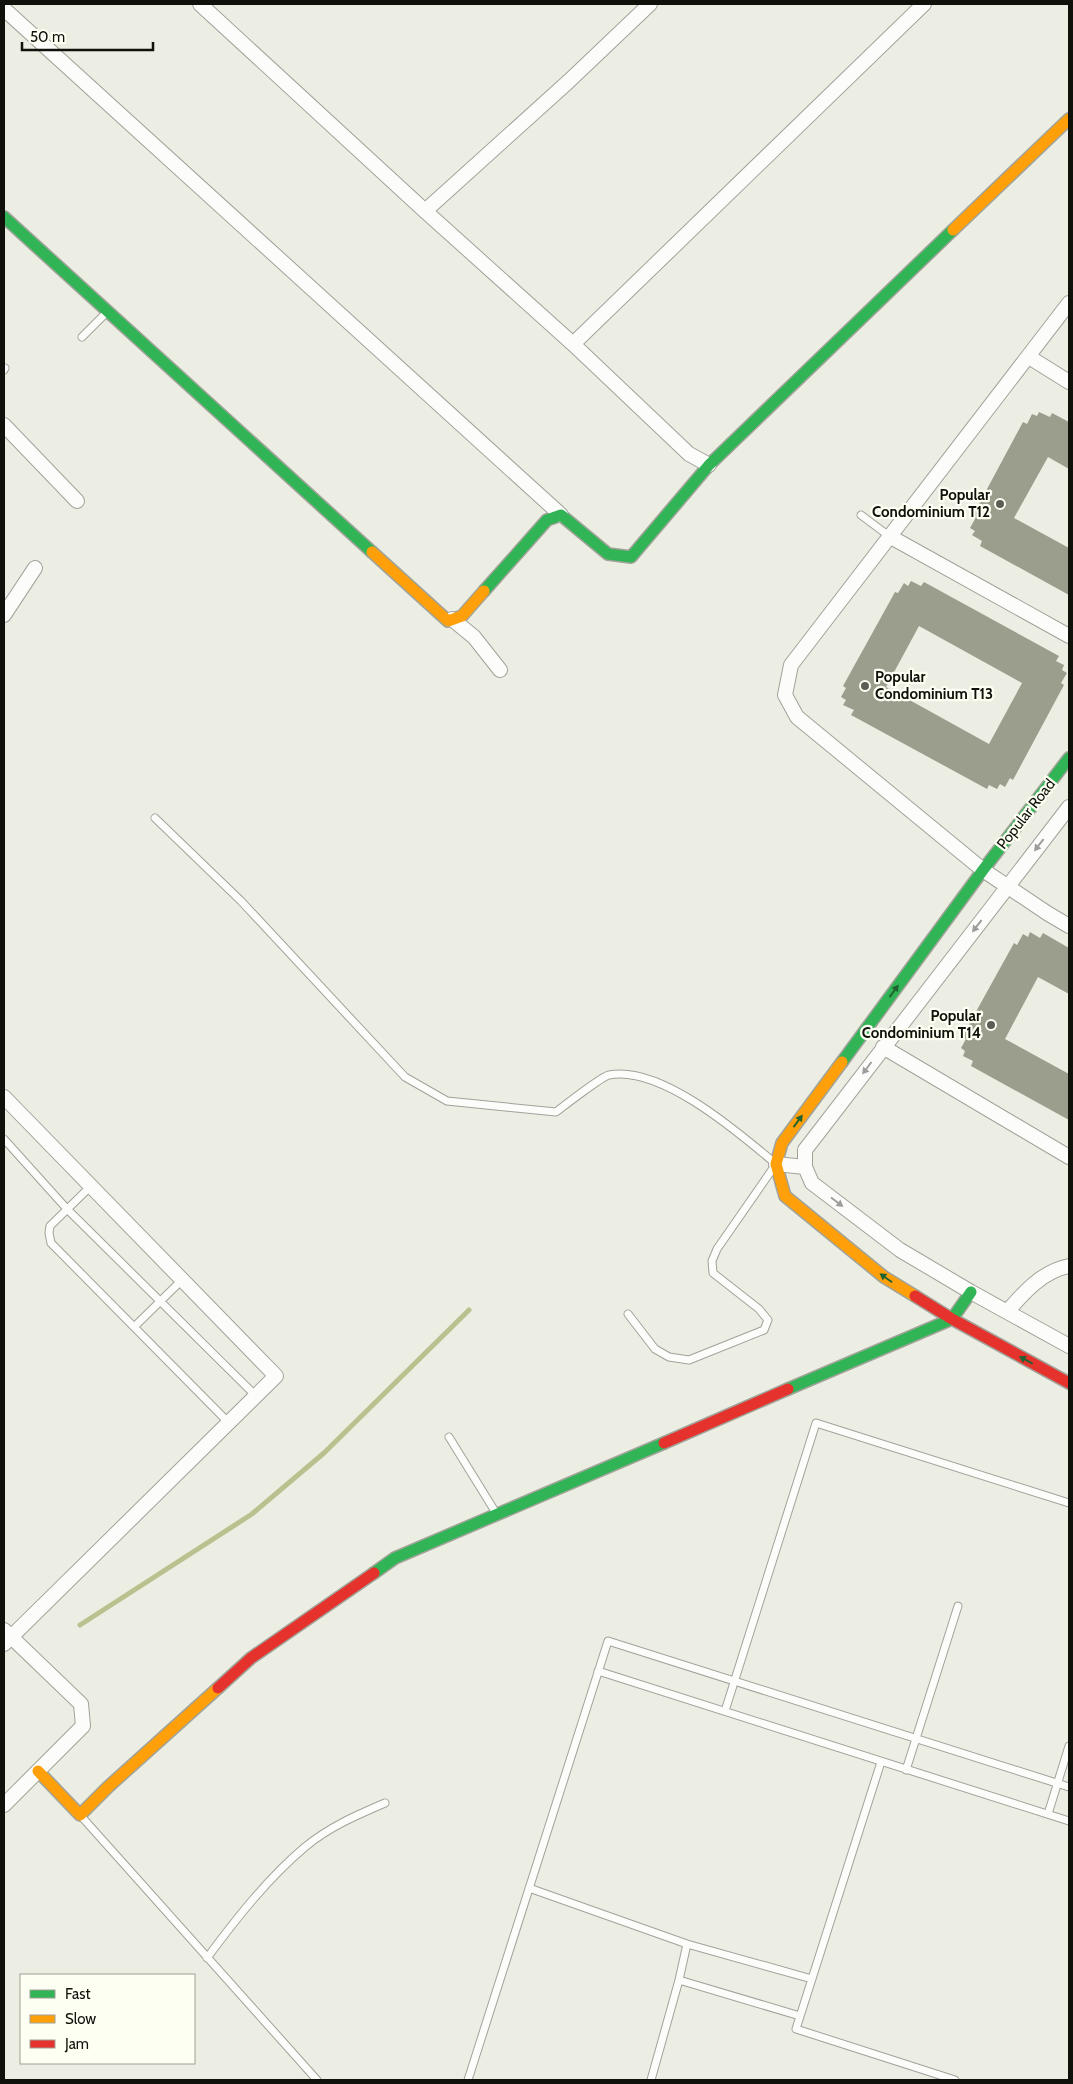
<svg xmlns="http://www.w3.org/2000/svg" width="1073" height="2084" viewBox="0 0 1073 2084" font-family="Cabin,sans-serif">
<style>
.lines{fill:none;stroke-linecap:round;stroke-linejoin:round}
.stream{stroke:#bac18f;stroke-width:5}
.building{fill:#9b9e8c;fill-rule:evenodd}
.lane-casing{stroke:#a1a39a;stroke-width:9}
.street-casing{stroke:#a1a39a;stroke-width:16}
.fast-casing{stroke:#a1a39a;stroke-width:14}
.slow-casing{stroke:#a1a39a;stroke-width:14}
.jam-casing{stroke:#a1a39a;stroke-width:14}
.lane{stroke:#fcfcfb;stroke-width:7}
.street{stroke:#fcfcfb;stroke-width:14}
.fast{stroke:#30b455;stroke-width:11}
.slow{stroke:#ff9f0a;stroke-width:11}
.jam{stroke:#e5322d;stroke-width:11}
.oneway{fill:#9d9e9b}
.oneway2{fill:#206230}
.poi-dot{fill:#5c5e56;stroke:#fdfff3;stroke-width:2}
.labels{text-anchor:middle;stroke-width:4.5;stroke-linejoin:round;paint-order:stroke}
.poi-label{font-size:15px;font-weight:bold;fill:#0f110a;stroke:#fdfff3;text-anchor:end}
.street-label{font-size:15px;fill:#0f110a;stroke:#fdfff3}
</style>
<rect width="100%" height="100%" fill="#eceee3"/>
<g class="lines">
<path class="stream" d="M80,1625L252,1514L324,1453L469,1310"/>
</g>
<path class="building" d="M1039,412L1050,417L1052,413L1069,422V469L1048,457L1014,518L1069,548V595L980,546L982,541L972,535L975,531L970,528L975,519L972,517L1023,422L1027,424L1032,414L1037,416Z
M911,581L921,586L924,582L1059,656L1056,661L1064,665L1062,670L1067,673L1061,683L1064,685L1013,780L1010,778L1005,787L1000,784L997,789L989,785L987,789L851,715L854,710L843,705L846,700L841,697L846,688L843,686L895,592L898,593L904,583L908,586ZM919,626L1022,683L989,744L886,687Z
M1030,932L1040,938L1043,933L1069,948V994L1038,977L1005,1039L1069,1074V1120L971,1066L973,1061L963,1056L965,1051L961,1048L966,1039L962,1037L1014,943L1017,945L1023,934L1028,937Z"/>
<g class="lines">
<defs>
<path id="lane" d="M82,337L107,312
M4,370L5,368
M861,515L889,536
M155,818L241,901L405,1077L447,1101L556,1112C565,1105 603,1076 609,1075C661,1065 739,1133 776,1164L717,1249L712,1261L713,1273L759,1309L768,1320L764,1330L689,1360L669,1357L655,1349L628,1314
M4,1139L67,1209L256,1396
M91,1186L50,1226L49,1233L51,1243L229,1423
M134,1327L182,1280
M449,1437L496,1513
M598,1671L1069,1821
M725,1711L816,1423L1069,1503
M881,1762L796,2029L955,2080
M906,1770L958,1606
M1048,1814L1069,1746
M81,1816L317,2080
M529,1888L687,1944
M207,1958C236,1919 267,1879 305,1847C329,1827 357,1815 385,1803
M679,1980L687,1944L812,1979
M468,2080L608,1641L1069,1787
M651,2080L679,1980L800,2016"/>
<path id="street" d="M200,4L425,211L573,344L689,454L709,465
M4,9L561,515
M425,211L569,81L650,4
M1069,303L791,665L785,695L797,717L983,870L1047,913L1069,926
M573,344L924,4
M1029,357L1069,382
M4,425L77,501
M889,536L1069,636
M4,615L35,568
M452,619L474,637L500,670
M1069,807L805,1150V1167L812,1183L900,1250L971,1292L1069,1346
M883,1047L1069,1157
M4,1097L276,1376L4,1644
M776,1164L805,1167
M1007,1312C1024,1292 1043,1271 1069,1266
M4,1630L81,1704L83,1726L4,1805"/>
<path id="fast" d="M4,217L372,552
M484,591L547,520L561,515L608,554L631,557L709,465L953,230
M842,1062L983,870L1069,758
M788,1389L952,1319L971,1292
M374,1573L395,1558L664,1443"/>
<path id="slow" d="M953,230L1069,119
M372,552L448,621L462,616L484,591
M842,1062L782,1143L776,1164L785,1196L884,1277L915,1296
M38,1771L80,1815L108,1787L218,1688"/>
<path id="jam" d="M915,1296L952,1319L1069,1383
M664,1443L788,1389
M218,1688L251,1658L374,1573"/>
</defs>
<use href="#lane" class="lane-casing"/>
<use href="#street" class="street-casing"/>
<use href="#fast" class="fast-casing"/>
<use href="#slow" class="slow-casing"/>
<use href="#jam" class="jam-casing"/>
<use href="#lane" class="lane"/>
<use href="#street" class="street"/>
<use href="#fast" class="fast"/>
<use href="#slow" class="slow"/>
<use href="#jam" class="jam"/>
</g>
<defs><path id="oneway-solid" d="M-6-.8H1V-3.2L6.5 0L1 3.2V.8H-6Z" transform="scale(1.25)"/></defs>
<g class="oneway">
<use href="#oneway-solid" transform="translate(1039 845) rotate(128)"/>
<use href="#oneway-solid" transform="translate(977 926) rotate(128)"/>
<use href="#oneway-solid" transform="translate(867 1068) rotate(127)"/>
<use href="#oneway-solid" transform="translate(837 1202) rotate(37)"/>
</g>
<g class="oneway2">
<use href="#oneway-solid" transform="translate(894 991) rotate(-54)"/>
<use href="#oneway-solid" transform="translate(798 1121) rotate(-54)"/>
<use href="#oneway-solid" transform="translate(886 1278) rotate(-145)"/>
<use href="#oneway-solid" transform="translate(1026 1360) rotate(-152)"/>
</g>
<g class="poi-dot">
<circle cx="1000" cy="504" r="5"/>
<circle cx="865" cy="686" r="5"/>
<circle cx="991" cy="1025" r="5"/>
</g>
<g class="labels">
<g class="poi-label">
<text x="990" y="500">Popular<tspan x="990" dy="17">Condominium T12</tspan></text>
<text x="875" y="682" text-anchor="start">Popular<tspan x="875" dy="17">Condominium T13</tspan></text>
<text x="981" y="1021">Popular<tspan x="981" dy="17">Condominium T14</tspan></text>
</g>
<g class="street-label">
<text transform="translate(1026 814) rotate(-52)" y="5">Popular Road</text>
</g>
</g>
<rect width="1073" height="2084" fill="none" stroke="#0f110a" stroke-width="10"/>
<rect x="20" y="1974" width="175" height="90" fill="#fdfff3" stroke="#9ea096"/>
<rect x="30" y="1990" width="25" height="8" fill="#30b455" stroke="#9ea096"/>
<text x="65" y="1999" font-size="15" fill="#0f110a">Fast</text>
<rect x="30" y="2015" width="25" height="8" fill="#ff9f0a" stroke="#9ea096"/>
<text x="65" y="2024" font-size="15" fill="#0f110a">Slow</text>
<rect x="30" y="2040" width="25" height="8" fill="#e5322d" stroke="#9ea096"/>
<text x="65" y="2049" font-size="15" fill="#0f110a">Jam</text>
<path d="M22 42v8h131v-8" fill="none" stroke="#0f110a" stroke-width="2.5"/>
<text x="30" y="42" font-size="15" fill="#0f110a" stroke="#fdfff3" stroke-width="4" paint-order="stroke">50 m</text>
</svg>
